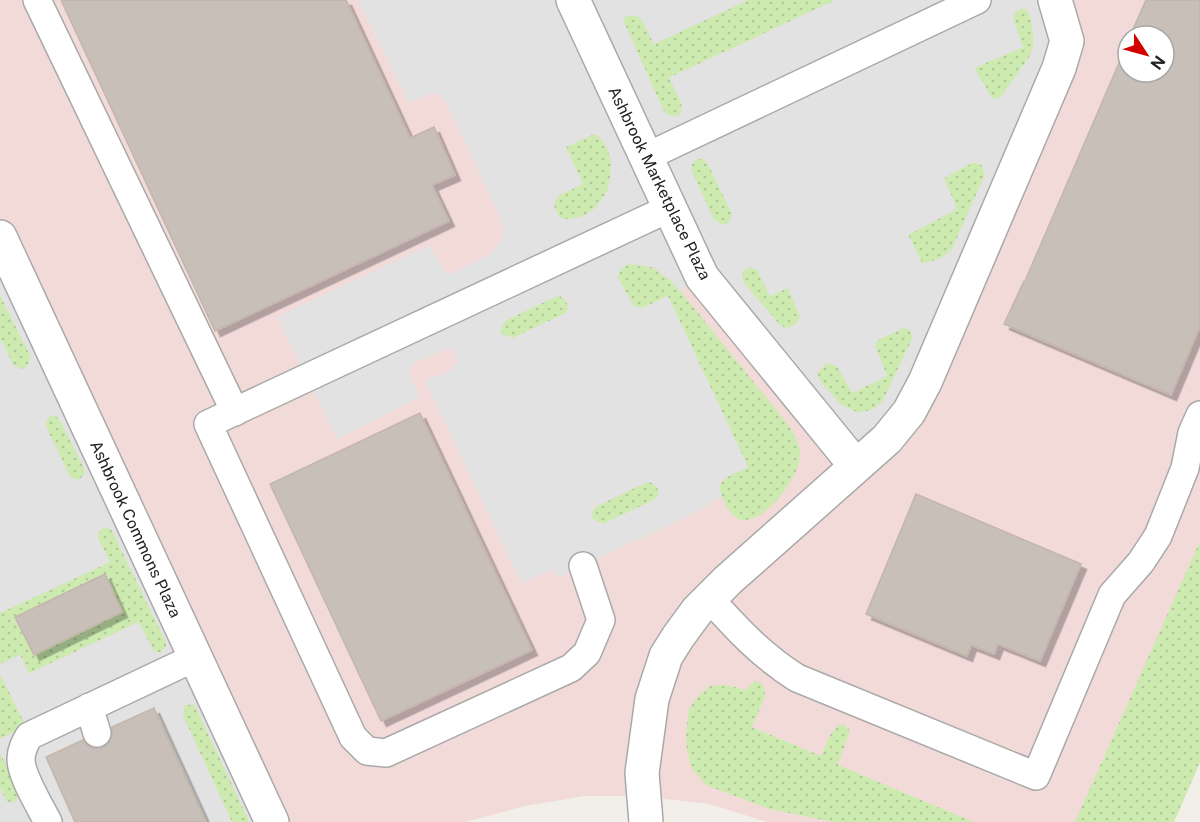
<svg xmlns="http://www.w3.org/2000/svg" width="1200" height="822" viewBox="0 0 1200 822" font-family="'Public Sans',sans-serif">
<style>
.commercial{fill:#f2dad9;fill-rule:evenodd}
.grass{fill:url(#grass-dots)}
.parking{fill:#e2e2e2;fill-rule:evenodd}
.building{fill:#c7bfb8;stroke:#c4b6ab;stroke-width:1.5;filter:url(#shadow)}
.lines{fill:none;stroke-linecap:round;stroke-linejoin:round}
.lane-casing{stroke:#a9a9a9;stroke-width:30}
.street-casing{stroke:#a9a9a9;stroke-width:36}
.lane{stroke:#fff;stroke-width:27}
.street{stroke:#fff;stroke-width:33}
.labels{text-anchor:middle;stroke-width:5;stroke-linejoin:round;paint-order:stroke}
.street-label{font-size:16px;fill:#222;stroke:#fff}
</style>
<defs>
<pattern id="grass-dots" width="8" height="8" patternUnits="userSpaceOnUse" patternTransform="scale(1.5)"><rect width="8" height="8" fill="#cdebb0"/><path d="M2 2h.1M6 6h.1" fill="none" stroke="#b0c997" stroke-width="1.8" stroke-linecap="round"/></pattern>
<filter id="shadow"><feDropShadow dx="5.5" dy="5.5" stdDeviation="0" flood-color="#0004"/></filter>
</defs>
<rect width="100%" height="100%" fill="#f2efe9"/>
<path class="commercial" d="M0,0H1200V762L1174,822H767L709,804L639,796H585L526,806L465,822H0ZM1128,36H1164V72H1128Z"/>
<path class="grass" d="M748,0H836L670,77C674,89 686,103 680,115C673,117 669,117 664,112L623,20L627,16L637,15L642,19L654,44Z
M1022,8L1027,10C1047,46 1021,71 1001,98L995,100L990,95L974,68L1023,47L1013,18L1015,12Z
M592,135H597C623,158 612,206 580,217C574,219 567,221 562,218C557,215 556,210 554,206L558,196L566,147Z
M702,158L708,164L733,215L728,224L723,225L714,220L692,172C690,164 694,160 702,158Z
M974,162L982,165L985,175L952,249C945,257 933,263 922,263L908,235L957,209L944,178Z
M629,264L652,267L674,283L790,427C794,435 800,444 800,453C802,476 762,528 739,519C728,515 723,498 719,489C722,475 737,473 748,467L667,296L643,308L634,307L617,276L622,268Z
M750,267L757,270L770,295L788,288L800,316L796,325L785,328L780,326L743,282L742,272Z
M0,295L31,357L30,363L23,369L13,365L2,342H0Z
M560,296C566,300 568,303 568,309L564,314L513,338L503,335L500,331L504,321L555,297Z
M903,328L909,329L913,337L883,401C863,421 846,412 830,393C825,387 820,381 817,373L827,363L838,367L852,393L887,376L874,345L878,340Z
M51,415L56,416L60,420L85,470L84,475L78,480L70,477L46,427L47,417Z
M650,482C656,485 658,488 659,495L654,500L603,524L594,520L591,516L595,507L645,483Z
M104,527H108L112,530L166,642V647L160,653L153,650L138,622L28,674L20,655L0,664V613L109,562L98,538V533Z
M1200,541V762L1174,822H1075Z
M0,674L26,726L0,739Z
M756,680L764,686L765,697L752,727L821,756C827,744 829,729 843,724L850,730L838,765L974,822H834L769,809L706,785L692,769L687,751L686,734L689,709L698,696L710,686L727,685L746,690Z
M188,704H193L196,708L248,818V822H232L183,716L184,706Z
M0,753L20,792L19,797L13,803L6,801L0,788Z"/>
<path class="parking" d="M358,0H748L654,44L642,20L637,16H627L623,20L664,112L673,117L680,115L682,110V104L669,78L836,0H1055L1067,41L925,382L856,466L702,277L680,291L664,274L652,267L629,264L622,268L617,276L634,307L643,308L668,296L748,467L725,478L720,482L719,488L722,496L696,512L560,577L554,571H548L522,584L425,381L449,371L454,366L458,361L453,350L448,348L412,364L409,373L420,397L337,439L277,317L429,245L445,272L450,274L492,253L499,244L504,231L499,215L445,100L440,95L433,93L409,103ZM1022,8L1027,10L1031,17L1034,43L1032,53L1001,97L995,99L990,95L974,68L1023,47L1013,18L1015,12ZM592,135H597L605,143L610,156L611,168L608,190L596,208L585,215L573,219H564L559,216L554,206V202L558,196L583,184L566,147ZM702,158L708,164L732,214L728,224L723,225L714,220L692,172L691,167L693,162ZM974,162L982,165L985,175L952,249L947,255L928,263H922L908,235L957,209L944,178ZM749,267L757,270L770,296L788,288L800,316L796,325L785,328L780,325L743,282L742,272ZM560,296L565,299L568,305V309L564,314L513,338L503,335L500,331L505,321L555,297ZM903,328L909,329L913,337L883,401L876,408L867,411L857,412L841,405L819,380L817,373L821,367L827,363L838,367L852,393L887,376L875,345L878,340ZM650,482L656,485L658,490L659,495L654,500L603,524L594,520L591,516L595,507L645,483Z
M0,237L272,822H248V818L196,708L193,704L184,706L183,716L232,822H206L154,708L46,757L75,822H0V788L6,801L13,803L19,797L20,792L0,753V739L26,726L0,674V664L20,655L29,674L139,622L153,650L160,653L166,647V642L112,531L108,527L99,529L98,533V538L110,562L0,613V342L2,341L13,365L18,369H23L27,367L31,357L0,295ZM51,415L56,416L60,420L85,469L84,475L78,480L70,477L46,427L45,421Z"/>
<path class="building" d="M61,0H346L410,138L434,127L455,175L432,185L449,221L215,331Z
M1146,0H1200V326L1171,395L1004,324L1024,281H1025L1128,42V72H1164V36H1130Z
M420,413L532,650L381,721L270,484Z
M916,494L1081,564L1040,661L998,644L994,654L971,645L967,656L866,614Z
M105,574L122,612L34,655L15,617Z
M154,708L206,822H75L46,757L83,740L87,745L93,748H102L108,744L112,737V727Z"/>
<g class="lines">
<defs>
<path id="lane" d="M37,0L235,412
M646,157L977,0
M583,566L601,620L587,653L571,668L386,753L367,751L353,737L208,424L670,208
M710,599C737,629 762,656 797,678L1036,776L1112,595L1141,562L1158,536L1185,468L1192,433L1200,415
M89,707L97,733
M48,822C40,806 21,776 21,759C21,750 25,743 29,736L196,657"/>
<path id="street" d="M573,0L702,277L856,466
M0,237L272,822
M646,822L642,773L652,699L666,656L678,637L697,611L728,580L887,439L909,412L925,382L1059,68L1067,41L1055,0"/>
</defs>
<use href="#lane" class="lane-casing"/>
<use href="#street" class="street-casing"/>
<use href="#lane" class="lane"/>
<use href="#street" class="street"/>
</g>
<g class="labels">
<g class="street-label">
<text transform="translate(660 183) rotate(64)" y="6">Ashbrook Marketplace Plaza</text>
<text transform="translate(136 529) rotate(65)" y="6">Ashbrook Commons Plaza</text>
</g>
</g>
<g transform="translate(1146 54) rotate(126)"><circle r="28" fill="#ffffff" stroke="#a7a7a7" stroke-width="1.5"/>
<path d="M0-4.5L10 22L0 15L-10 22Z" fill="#d40000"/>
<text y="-9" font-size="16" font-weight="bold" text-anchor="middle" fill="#222222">N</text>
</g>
</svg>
